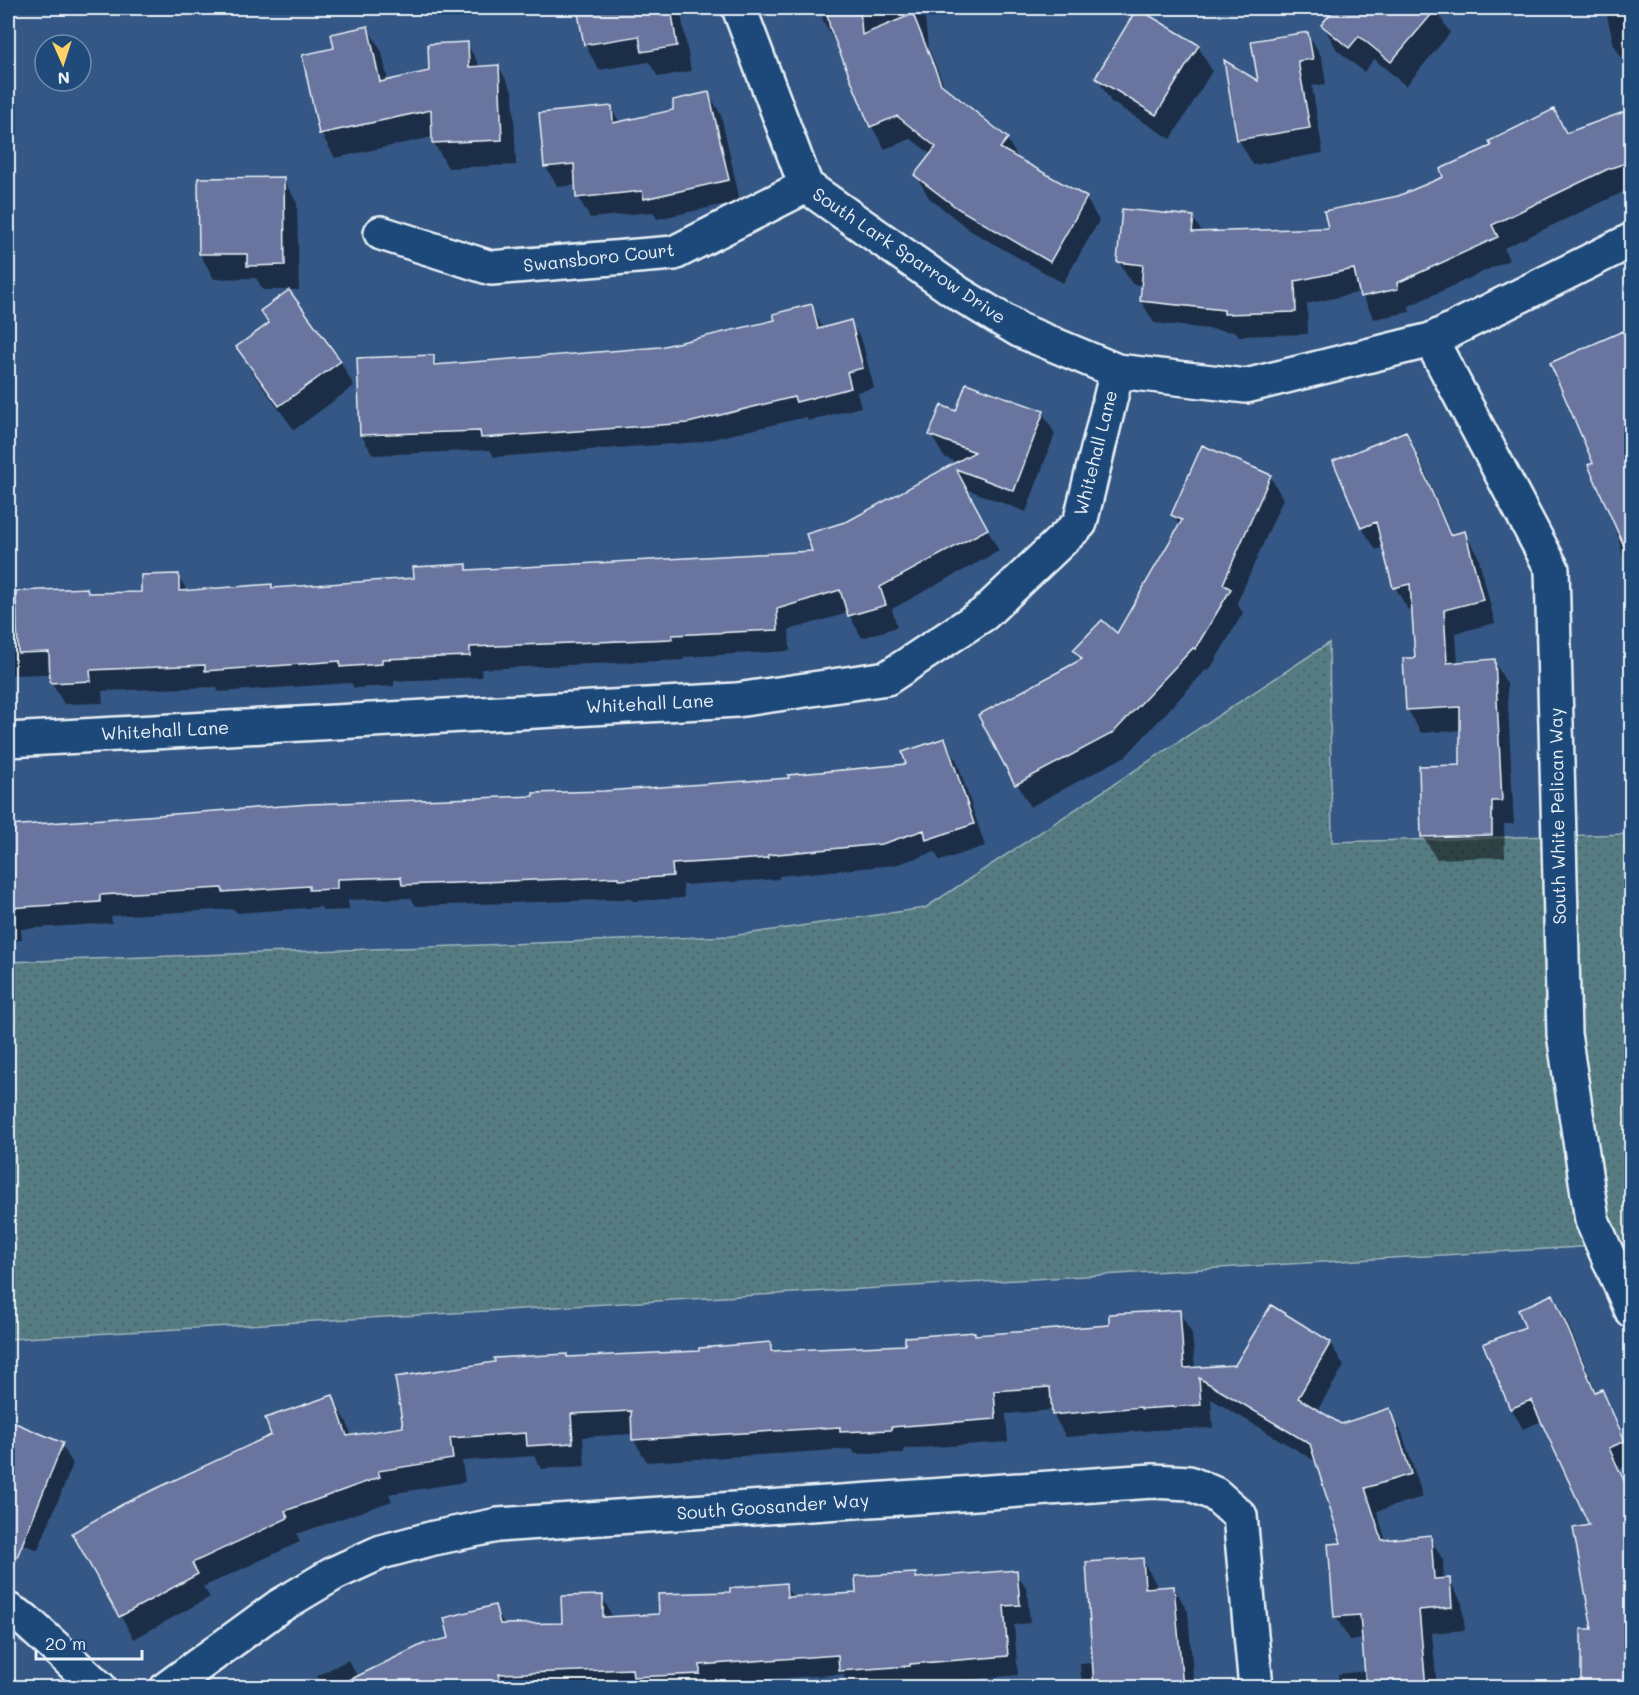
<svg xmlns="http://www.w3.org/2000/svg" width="1639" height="1695" viewBox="0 0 1639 1695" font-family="Mali,sans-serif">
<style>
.park{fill:url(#park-dots);stroke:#9eb6bd;stroke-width:1.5}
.shadow{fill:#0007}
.building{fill:#69749f;stroke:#e8f1f8;stroke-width:1.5}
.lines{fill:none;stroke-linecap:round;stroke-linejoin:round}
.minor-casing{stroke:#e8f1f8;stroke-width:38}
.minor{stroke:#1f4a7a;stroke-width:33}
.labels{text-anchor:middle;stroke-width:5;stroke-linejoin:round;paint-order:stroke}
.street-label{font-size:18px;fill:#e8f1f8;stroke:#1f4a7a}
</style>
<defs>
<pattern id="park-dots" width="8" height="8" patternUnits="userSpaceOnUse" patternTransform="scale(1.5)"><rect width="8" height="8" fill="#557c82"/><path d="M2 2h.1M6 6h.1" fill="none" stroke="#4e6569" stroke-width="1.8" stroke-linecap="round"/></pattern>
</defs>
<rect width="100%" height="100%" fill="#355785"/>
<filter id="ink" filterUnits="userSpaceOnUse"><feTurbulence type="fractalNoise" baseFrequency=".0167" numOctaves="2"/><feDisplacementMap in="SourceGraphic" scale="12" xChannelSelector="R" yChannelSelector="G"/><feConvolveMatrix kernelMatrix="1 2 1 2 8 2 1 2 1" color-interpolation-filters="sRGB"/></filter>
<g filter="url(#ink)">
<path class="park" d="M1329,643L1332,842L1631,834V1244L8,1339V962L731,936L925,908Z"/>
<path class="shadow" d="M579,8H680L691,71L658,77L649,62L599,70L585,45Z
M822,8H924L928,47L946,90L1007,139L1019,160L1086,198L1099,221L1063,283L971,231L929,198L916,175L932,155L911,139L885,149L872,127L839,44H836L823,21Z
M1117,8H1151L1119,11Z
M1338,8H1435L1450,33L1406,86L1374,59L1364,72L1337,50L1323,25Z
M1605,8H1632V83L1623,60L1614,45Z
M367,27L382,52L388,82L431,73L467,44L481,68L499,67L513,92L516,165L448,168L434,143L433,137L335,158L321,133L336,49Z
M1308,33L1322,58L1326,84L1312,86L1323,153L1253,165L1239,140L1226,63L1260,84Z
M1198,46L1212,71L1171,139L1111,102L1097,78Z
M709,94L721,115L740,201L657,219L653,212L590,218L578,197L577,185L558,187L545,166L611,108L620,123L675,111Z
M1632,110V188L1504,248L1509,260L1409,306L1410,312L1374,319L1361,292L1307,304L1308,334L1239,336L1236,332L1154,323L1141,301L1143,286L1132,284L1119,262L1193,217L1202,233L1330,230L1445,177L1554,111L1567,134Z
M283,179L297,203L299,290H263L256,278L214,279L200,254Z
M811,306L823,329L850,321L862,341L874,388L857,392L861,407L808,421L806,417L700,442L494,457L490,450L373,455L361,435L433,357L438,366L660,349L776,321Z
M262,311L340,361L354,386L294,430L252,372L238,348L270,324Z
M1622,333L1632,349V590L1613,518L1595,464Z
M956,413H1043L1055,434L1026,512L966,489L999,551L892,609L897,627L862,638L848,613L789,630L790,651L684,657V660L481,669L482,677L394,681V686L354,688L351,683L219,692L216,687L102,691L103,703L64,704L51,682V674L8,675V592L86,589L90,595L143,593L178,576L188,592L271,586L273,589L415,579L466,566L469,571L814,552L849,522L959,463L944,457L931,435Z
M1405,432L1418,455L1452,536L1465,533L1478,556L1495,623L1456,633L1458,664L1494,661L1507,684L1514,824H1504L1505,857L1436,859L1423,836L1462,766V730L1421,733L1408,710L1404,660L1417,659L1413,609L1408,610L1395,587L1384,547L1376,550L1362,528L1335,462Z
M1270,476L1283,499L1237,603L1243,613L1209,671L1206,670L1126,756L1030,807L980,716L1081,661L1075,651L1117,636L1180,527L1173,515Z
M944,739L957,761L985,846L940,861L935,852L895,865L779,876V879L683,885L684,898L633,901L631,899L416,906L411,898L348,900L349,910L323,911L321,907L237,913L234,909L111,916L112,923L21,929L22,940L8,941V828L311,806L535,797L790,780L908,766Z
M1553,1296L1565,1317L1597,1393L1601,1391L1632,1452V1464L1619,1469L1632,1496V1688L1594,1631L1591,1526L1542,1421L1523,1429L1511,1408L1527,1328Z
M1271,1308L1330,1343L1344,1366L1317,1411L1341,1425L1389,1410L1402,1433L1423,1497L1377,1511L1386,1541L1430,1537L1443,1560L1444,1580L1449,1579L1462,1603L1465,1630L1432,1633L1437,1688H1339L1338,1674L1366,1671L1364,1639L1349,1640L1336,1617L1343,1545L1317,1462L1211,1399L1213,1428L1155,1430L1066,1437L1053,1414V1410L1006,1414L1008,1442L904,1449V1453L855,1454L852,1449L647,1462L633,1439V1434L583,1437L585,1466L542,1469L534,1456L462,1461L465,1482L389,1494L392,1501L297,1534L300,1542L203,1587L210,1597L134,1639L74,1533L273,1435L332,1397L346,1420L352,1437L405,1428L566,1355L568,1358L701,1353L770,1344L775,1352L907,1347L976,1336L1111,1327L1179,1311L1192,1334L1195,1369L1236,1367Z
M8,1422L61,1444L73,1464L38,1550L8,1538Z
M1142,1559L1156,1584V1589L1174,1587L1188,1612L1194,1688H1082L1080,1664L1094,1663Z
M1016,1571L1027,1590L1030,1623L1014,1625L1018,1675L878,1688H851L843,1674L710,1683V1688H318L322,1685L317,1676L348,1660L358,1677L451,1639L495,1607L505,1626L563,1624L602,1596L613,1618L661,1615L732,1594L785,1585L793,1598L858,1594L915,1574L918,1580Z"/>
<path class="building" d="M577,8H671L677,46L642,52L639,36L584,45Z
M826,8H860L862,35L913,14L941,84L1008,138L1000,148L1087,197L1050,262L957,208L914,175L936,147L897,116L870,127L830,28Z
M1137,8L1199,45L1156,115L1095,78Z
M1325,8H1437L1391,62L1359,36L1349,48L1321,25L1331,13Z
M368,26L380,82L429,71L428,44L468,42L469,67L499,65L502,140L432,143L431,110L319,134L302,55L334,48L331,34Z
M1308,32L1313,59L1298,61L1310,128L1237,140L1224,60L1258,81L1251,41Z
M709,92L729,180L644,199L642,191L576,198L574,164L544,167L539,113L612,106L613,123L673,110V100Z
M1554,109L1566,133L1632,109V161L1608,169L1492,225L1498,237L1397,283L1398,289L1360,297L1354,269L1295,281L1296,312L1224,314V310L1140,301L1143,265L1117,262L1122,209L1194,216L1192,232L1328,228L1324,211L1398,196L1443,177L1440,169L1491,146L1489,141Z
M284,177L285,265L247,266V254H199L198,178Z
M289,290L341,361L279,406L236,347L269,323L260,311Z
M812,304L818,329L851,320L863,368L847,372L851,388L796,402L794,397L688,423L481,438L480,431L360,435L357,358L434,355V365L660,347L775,320L773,314Z
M1623,331L1632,351V564L1588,465L1593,463L1550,363Z
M966,383L1044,411L1014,491L956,469L988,529L880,587L886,605L848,616L840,590L777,609L778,630L672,635V639L470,647V656L382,659V664L340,667V661L205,671V665L90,670L91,681L50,683L49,652L18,653L16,591L87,588L88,593L141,592V575L179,574V591L272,584V588L414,578L413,567L467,564V570L812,551L806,534L848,521L975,452L929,435L941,405L956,411Z
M1406,431L1450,535L1465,531L1483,600L1444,610L1447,663L1495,659L1502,801H1492V835L1421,837L1419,766L1460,765V707L1406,710L1403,658H1415L1410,584L1393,588L1376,522L1361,528L1333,461Z
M1202,445L1271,475L1223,584L1231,589L1195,649L1193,648L1113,733L1015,785L978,715L1082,659L1073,650L1102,620L1117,633L1182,520L1171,515Z
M945,738L974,824L926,840L924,830L882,844L768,855V858L672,864L673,876L619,880V877L402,885L401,877L337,879V889L309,890V886L223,892L222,888L100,895V902L8,908V826L310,804L533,796V793L604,791L789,778L788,775L906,764L902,752Z
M1553,1294L1595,1392L1602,1389L1625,1441L1609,1448L1632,1498V1688H1581V1629H1592L1573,1528L1589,1525L1531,1400L1510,1409L1483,1344L1525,1327L1518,1310Z
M1271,1305L1331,1342L1298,1398L1341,1424L1390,1408L1411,1474L1365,1488L1382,1540L1431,1535L1434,1579L1450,1578L1452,1607L1419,1610L1426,1688H1366L1360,1615L1334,1617L1328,1544L1341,1543L1310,1444L1199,1378L1201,1405L1141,1409V1407L1052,1415L1050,1387L994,1391L996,1419L891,1427V1430L840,1432V1427L632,1440L631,1411L571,1414L573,1443L527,1446L526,1433L450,1438L453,1459L378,1471L380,1477L285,1511L288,1518L192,1563L198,1574L119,1617L72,1533L123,1504L271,1435L265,1418L333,1395L347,1436L403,1427L395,1377L495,1362L494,1358L567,1354V1357L699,1351V1348L771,1342V1351L905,1345V1337L975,1332V1335L1109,1325V1314L1180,1310L1184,1368L1235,1365Z
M8,1420L63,1443L9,1577L8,1576Z
M1143,1558L1145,1588L1174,1586L1183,1688H1094L1086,1562Z
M1017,1570L1020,1605L1004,1606L1008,1656L910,1664V1666L839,1671L838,1655L700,1665V1674L633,1677L632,1669L499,1674L502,1688H333L423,1644L449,1638L444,1618L495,1605L500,1624L562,1623L561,1596L603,1595V1617L659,1614L658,1594L730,1592V1588L786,1583L787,1597L856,1593L855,1576L916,1573V1578Z"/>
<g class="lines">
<defs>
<path id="minor" d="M739,8L806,186L958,293L1019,330L1117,371L1246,386L1431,340L1632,240
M381,233L491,268L674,253L806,186
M1431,340L1552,569L1564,1034L1592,1220L1632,1311
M8,740L737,700L887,678L984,614L1080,523L1117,371
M8,1610L25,1620L100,1688
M167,1688L278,1607L335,1573L381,1552L434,1538L498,1525L1153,1481L1189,1483L1215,1494L1240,1516L1256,1688"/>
</defs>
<use href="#minor" class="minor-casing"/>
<use href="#minor" class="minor"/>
</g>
</g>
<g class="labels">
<g class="street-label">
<text transform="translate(909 256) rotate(34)" y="6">South Lark Sparrow Drive</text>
<text transform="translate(599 258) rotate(-6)" y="6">Swansboro Court</text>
<text transform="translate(1096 453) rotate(-76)" y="6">Whitehall Lane</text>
<text transform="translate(650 704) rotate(-3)" y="6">Whitehall Lane</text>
<text transform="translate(165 731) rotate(-3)" y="6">Whitehall Lane</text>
<text transform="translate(1558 816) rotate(-91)" y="6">South White Pelican Way</text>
<text transform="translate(773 1507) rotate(-4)" y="6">South Goosander Way</text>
</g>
</g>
<rect width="1639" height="1695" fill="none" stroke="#1f4a7a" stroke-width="30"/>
<rect x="15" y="15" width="1609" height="1665" fill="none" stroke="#e8f1f8" stroke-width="2" filter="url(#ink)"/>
<g transform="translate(63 63) rotate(177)"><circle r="28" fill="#1f4a7a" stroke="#6f8dac" stroke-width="1.5"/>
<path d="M0-4.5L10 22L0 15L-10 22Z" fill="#ffd166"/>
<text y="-9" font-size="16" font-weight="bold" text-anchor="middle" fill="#e8f1f8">N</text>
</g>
<path d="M36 1650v9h106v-9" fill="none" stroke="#e8f1f8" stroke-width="3"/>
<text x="45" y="1650" font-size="18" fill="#e8f1f8" stroke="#1f4a7a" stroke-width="4.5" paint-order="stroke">20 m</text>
</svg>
